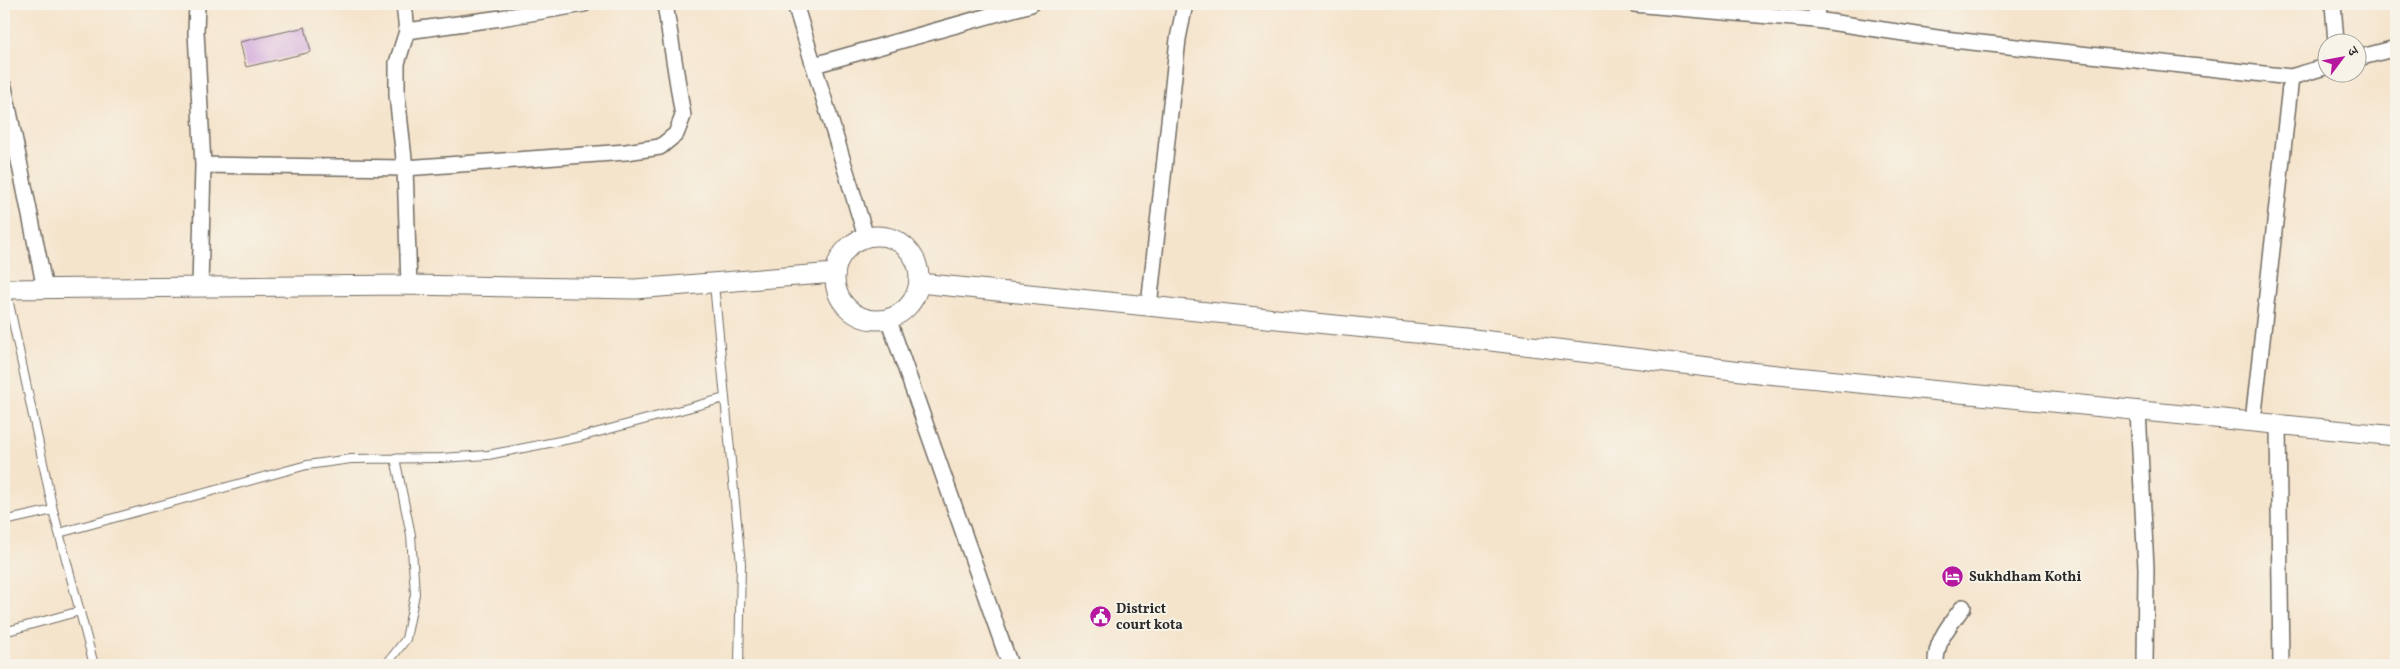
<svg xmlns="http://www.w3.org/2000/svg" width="2400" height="669" viewBox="0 0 2400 669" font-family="Vollkorn,'Noto Serif Devanagari',serif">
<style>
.building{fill:#d0a5db}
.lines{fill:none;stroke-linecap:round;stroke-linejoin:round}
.service-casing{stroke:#726c63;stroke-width:10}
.minor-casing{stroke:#726c63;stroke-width:18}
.tertiary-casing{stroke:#726c63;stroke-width:21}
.service{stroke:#fff;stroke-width:8}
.minor{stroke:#fff;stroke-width:15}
.tertiary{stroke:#fff;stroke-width:19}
.labels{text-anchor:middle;stroke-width:4;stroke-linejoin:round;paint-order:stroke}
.poi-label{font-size:14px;font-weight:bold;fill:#2b2b2b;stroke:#f7f3e8;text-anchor:start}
</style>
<rect width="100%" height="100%" fill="#f7f3e8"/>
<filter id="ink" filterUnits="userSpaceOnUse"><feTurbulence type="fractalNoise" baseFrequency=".02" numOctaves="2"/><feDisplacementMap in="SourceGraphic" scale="10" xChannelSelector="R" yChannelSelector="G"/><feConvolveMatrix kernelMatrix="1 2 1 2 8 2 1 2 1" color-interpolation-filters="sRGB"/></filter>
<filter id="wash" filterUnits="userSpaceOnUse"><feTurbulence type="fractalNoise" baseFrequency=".0096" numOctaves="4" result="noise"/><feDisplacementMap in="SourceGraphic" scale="20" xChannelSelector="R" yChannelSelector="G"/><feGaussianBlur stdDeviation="1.12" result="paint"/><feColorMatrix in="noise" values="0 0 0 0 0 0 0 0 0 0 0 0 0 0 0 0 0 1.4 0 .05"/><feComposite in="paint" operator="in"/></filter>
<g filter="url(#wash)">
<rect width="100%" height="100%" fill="#f5e4cc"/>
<g id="blocks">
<path class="building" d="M305,27L311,52L246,67L240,42Z"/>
</g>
</g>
<g filter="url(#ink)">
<use href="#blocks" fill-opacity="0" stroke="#726c63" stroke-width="1"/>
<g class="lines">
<defs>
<path id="service" d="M714,284L741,564L739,665
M6,289L53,510L94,665
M4,521L53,510
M59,533L307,465L351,459L441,458L488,455L580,437L725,398
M4,632L80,611
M386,665L406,639L415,594L411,535L395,458"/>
<path id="minor" d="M197,4L196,32L203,165L200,287
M404,4L407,31L397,63V95L405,168L409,285
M795,4L866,237
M1634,4L1816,20L1944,39L2291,77L2328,66
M2333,4L2336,42
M1816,20L1817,4
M407,31L501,18L584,4
M2358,58L2396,48
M814,65L1031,4
M4,87L45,289
M203,165L405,168L626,152L660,147L676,134L683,116L665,4
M1149,306L1178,39L1185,4
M888,318L1010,665
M2138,411L2146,568L2145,665
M2253,422L2291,77
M2278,425L2281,665
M1936,665C1935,641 1949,626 1963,607"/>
<path id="tertiary" d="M835 278a42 42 0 1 1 84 0a42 42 0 1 1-84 0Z
M919,283L1465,338L1767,374L2396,436
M4,289L409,285L635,289L835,273"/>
</defs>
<use href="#service" class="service-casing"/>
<use href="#minor" class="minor-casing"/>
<use href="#tertiary" class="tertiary-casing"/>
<use href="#service" class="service"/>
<use href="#minor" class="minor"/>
<use href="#tertiary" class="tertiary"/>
</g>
</g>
<defs>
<symbol id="hotel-disc" viewBox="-11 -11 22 22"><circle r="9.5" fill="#b5179e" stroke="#f7f3e8"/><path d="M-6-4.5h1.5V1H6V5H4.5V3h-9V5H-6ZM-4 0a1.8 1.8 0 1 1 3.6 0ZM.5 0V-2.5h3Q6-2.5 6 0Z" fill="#fff"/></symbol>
<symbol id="civic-disc" viewBox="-11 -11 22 22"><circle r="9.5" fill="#b5179e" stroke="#f7f3e8"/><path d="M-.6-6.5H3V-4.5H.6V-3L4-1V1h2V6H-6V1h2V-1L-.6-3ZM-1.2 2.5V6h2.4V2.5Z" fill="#fff"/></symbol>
</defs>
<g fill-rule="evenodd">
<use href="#hotel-disc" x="1940" y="564" width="25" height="25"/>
<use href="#civic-disc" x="1088" y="604" width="25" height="25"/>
</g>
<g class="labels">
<g class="poi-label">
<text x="1969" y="581">Sukhdham Kothi</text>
<text x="1116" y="613">District<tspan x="1116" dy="16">court kota</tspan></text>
</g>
</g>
<rect width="2400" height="669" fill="none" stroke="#f7f3e8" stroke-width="20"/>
<g transform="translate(2342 58) rotate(58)"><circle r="24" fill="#f7f3e8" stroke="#a5a39c"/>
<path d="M0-4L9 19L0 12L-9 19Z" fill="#b5179e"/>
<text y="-8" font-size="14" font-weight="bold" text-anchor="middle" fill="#2b2b2b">उ</text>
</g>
</svg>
